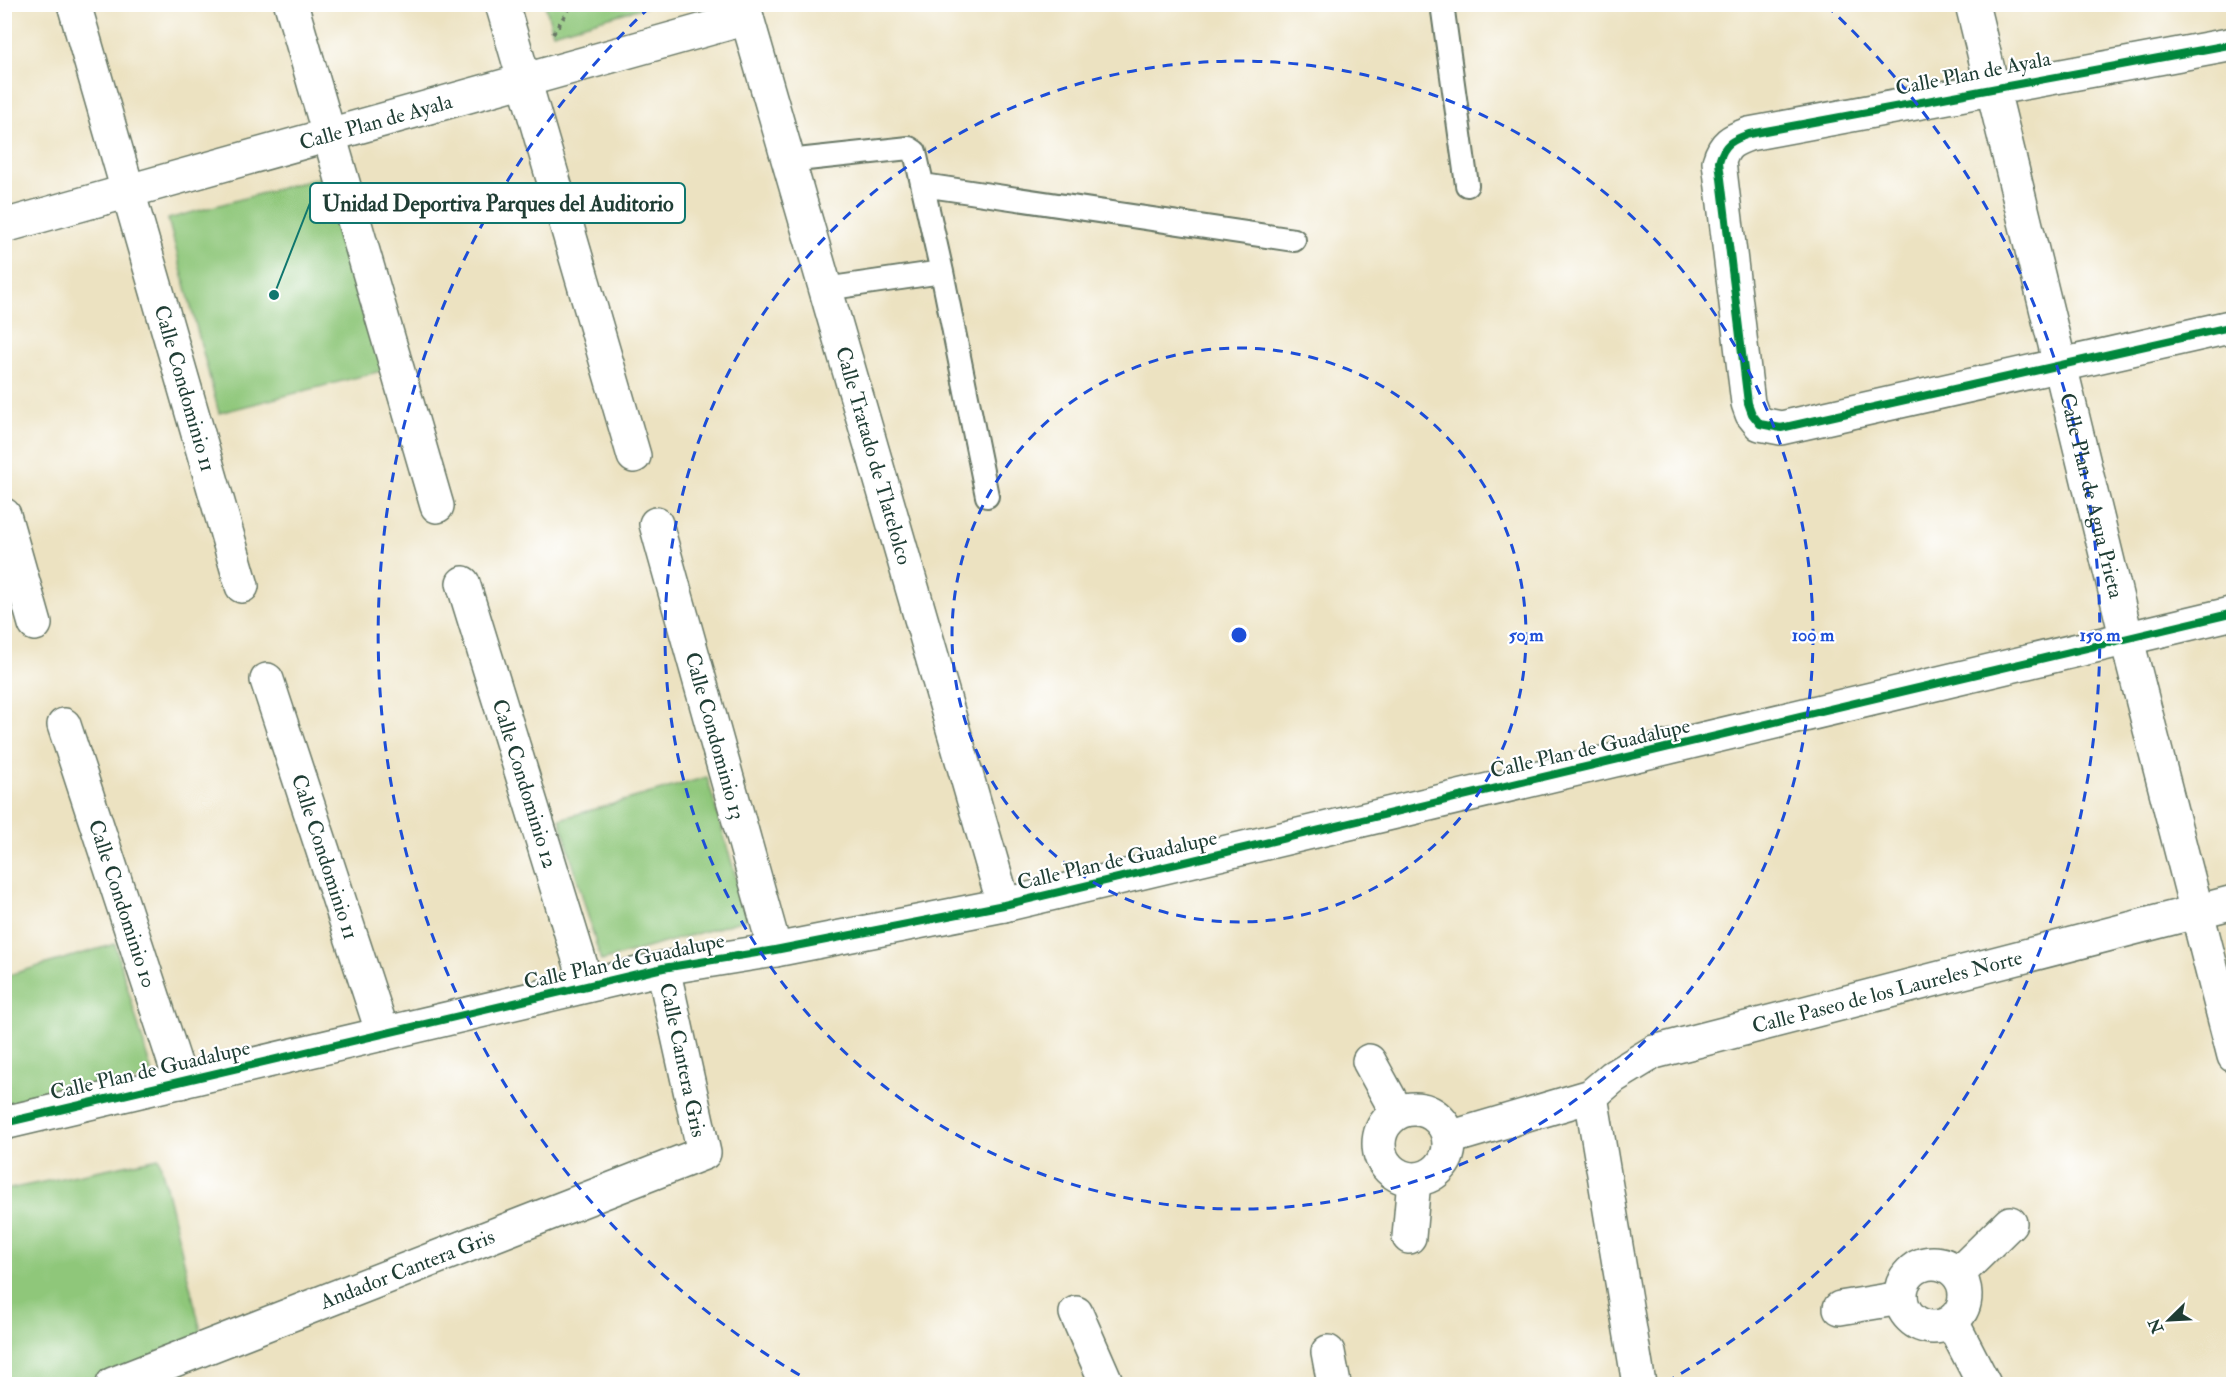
<svg xmlns="http://www.w3.org/2000/svg" width="2238" height="1389" viewBox="0 0 2238 1389" font-family="'IM FELL Double Pica',serif">
<style>
.green{fill:#8fc77a;stroke:#578257;stroke-width:1.5}
.lines{fill:none;stroke-linecap:round;stroke-linejoin:round}
.lane-casing{stroke:#677765;stroke-width:26}
.street-casing{stroke:#677765;stroke-width:36}
.path{stroke:#677765;stroke-width:4;stroke-dasharray:4.5 4.5;stroke-linecap:butt}
.lane{stroke:#fff;stroke-width:22}
.street{stroke:#fff;stroke-width:33}
.cycleway-casing{stroke:#fff;stroke-width:11}
.cycleway{stroke:#00873e;stroke-width:8}
.ring{fill:none;stroke:#1d4ed8;stroke-width:3;stroke-dasharray:10 8}
.labels{text-anchor:middle;stroke-width:4.5;stroke-linejoin:round;paint-order:stroke}
.street-label{font-size:21px;fill:#1f3d34;stroke:#fff}
.centre{fill:#1d4ed8;stroke:#fff;stroke-width:3}
.ring-label{font-size:18px;text-anchor:middle;font-weight:bold;fill:#1d4ed8;stroke:#fff;stroke-width:4.5;stroke-linejoin:round;paint-order:stroke}
.leader{fill:none;stroke:#0f766e;stroke-width:2}
.callout-dot{fill:#0f766e;stroke:#fff;stroke-width:2}
.callout{fill:#fff;stroke:#0f766e;stroke-width:2}
.callout-label{font-size:22px;text-anchor:middle;font-weight:bold;fill:#1f3d34}
</style>
<rect width="100%" height="100%" fill="#fff"/>
<filter id="ink" filterUnits="userSpaceOnUse"><feTurbulence type="fractalNoise" baseFrequency=".0167" numOctaves="2"/><feDisplacementMap in="SourceGraphic" scale="12" xChannelSelector="R" yChannelSelector="G"/><feConvolveMatrix kernelMatrix="1 2 1 2 8 2 1 2 1" color-interpolation-filters="sRGB"/></filter>
<filter id="wash" filterUnits="userSpaceOnUse"><feTurbulence type="fractalNoise" baseFrequency=".008" numOctaves="4" result="noise"/><feDisplacementMap in="SourceGraphic" scale="24" xChannelSelector="R" yChannelSelector="G"/><feGaussianBlur stdDeviation="1.35" result="paint"/><feColorMatrix in="noise" values="0 0 0 0 0 0 0 0 0 0 0 0 0 0 0 0 0 1.4 0 .05"/><feComposite in="paint" operator="in"/></filter>
<g filter="url(#wash)">
<rect width="100%" height="100%" fill="#ece2c1"/>
<path class="green" d="M545,4H652V5L553,33Z
M325,176L385,370L219,413L168,219Z
M707,777L748,919L601,961L560,819Z
M115,944L153,1077L5,1112V976Z
M159,1158L208,1360L151,1384H5L4,1190Z"/>
</g>
<g filter="url(#ink)">
<g class="lines">
<defs>
<path id="lane" d="M1442,4L1467,185
M788,161L909,148L915,152L942,272
M923,185L1294,240
M825,289L942,272L987,496"/>
<g id="street">
<path id="s1" d="M74,4L242,586"/>
<path d="M291,4L437,506"/>
<path d="M502,4L634,456"/>
<path id="s2" d="M743,4L1004,905"/>
<path id="s3" d="M1972,4L2127,640L2234,1056"/>
<path d="M2234,44L1749,134C1732,140 1724,144 1719,162L1748,403L1752,414L1760,424L1781,428L2234,326"/>
<path id="s4" d="M4,226L747,18"/>
<path d="M4,515L35,624"/>
<path id="s5" d="M656,524L775,950"/>
<path id="s6" d="M463,583L587,985"/>
<path id="s7" d="M267,680L383,1034"/>
<path id="s8" d="M64,725L181,1082"/>
<path d="M1369,1061L1397,1112"/>
<path d="M1591,1096L1639,1384"/>
<circle cx="1414" cy="1144" r="35"/>
<path d="M4,1123L663,968L775,950L1004,905L2234,613"/>
<path id="s9" d="M1449,1138L1591,1096L1613,1077L1654,1052L2234,902"/>
<path d="M1409,1237L1414,1180"/>
<circle cx="1933" cy="1295" r="32"/>
<path d="M1958,1274L2010,1223"/>
<path d="M1840,1308L1901,1298"/>
<path d="M1076,1313L1107,1384"/>
<path d="M1952,1322L1984,1384"/>
<path d="M1328,1352L1334,1384"/>
<path id="s10" d="M113,1384L704,1153L663,968"/>
</g>
</defs>
<use href="#lane" class="lane-casing"/>
<use href="#street" class="street-casing"/>
<path class="path" d="M553,34L572,4"/>
<use href="#lane" class="lane"/>
<use href="#street" class="street"/>
<defs>
<path id="cycleway" d="M2234,44L1749,134C1732,140 1724,144 1719,162L1748,403L1752,414L1760,424L1781,428L2234,326
M4,1123L663,968L775,950L1004,905L2234,613"/>
</defs>
<use href="#cycleway" class="cycleway-casing"/>
<use href="#cycleway" class="cycleway"/>
</g>
</g>
<g class="ring">
<circle cx="1239" cy="635" r="287"/>
<circle cx="1239" cy="635" r="574"/>
<path d="M815 1384A861 861 0 0 1 652 5M1826 5A861 861 0 0 1 1663 1384"/>
</g>
<g class="labels">
<g class="street-label">
<text transform="translate(1973 73) rotate(-11)" y="7">Calle Plan de Ayala</text>
<text dy="7" stroke="none"><textPath href="#s4" startOffset="386">Calle Plan de Ayala</textPath></text>
<text dy="7" stroke="none"><textPath href="#s1" startOffset="400">Calle Condominio 11</textPath></text>
<text dy="7" stroke="none"><textPath href="#s2" startOffset="470">Calle Tratado de Tlatelolco</textPath></text>
<text dy="7" stroke="none"><textPath href="#s3" startOffset="506">Calle Plan de Agua Prieta</textPath></text>
<text dy="7" stroke="none"><textPath href="#s5" startOffset="220">Calle Condominio 13</textPath></text>
<text transform="translate(1590 748) rotate(-13)" y="7">Calle Plan de Guadalupe</text>
<text dy="7" stroke="none"><textPath href="#s6" startOffset="210">Calle Condominio 12</textPath></text>
<text dy="7" stroke="none"><textPath href="#s7" startOffset="186">Calle Condominio 11</textPath></text>
<text transform="translate(1117 860) rotate(-13)" y="7">Calle Plan de Guadalupe</text>
<text dy="7" stroke="none"><textPath href="#s8" startOffset="188">Calle Condominio 10</textPath></text>
<text transform="translate(624 961) rotate(-12)" y="7">Calle Plan de Guadalupe</text>
<text dy="7" stroke="none"><textPath href="#s9" startOffset="466">Calle Paseo de los Laureles Norte</textPath></text>
<text transform="translate(683 1060) rotate(78)" y="7">Calle Cantera Gris</text>
<text transform="translate(150 1070) rotate(-13)" y="7">Calle Plan de Guadalupe</text>
<text dy="7" stroke="none"><textPath href="#s10" startOffset="316">Andador Cantera Gris</textPath></text>
</g>
</g>
<circle cx="1239" cy="635" r="9" class="centre"/>
<g class="ring-label">
<text x="1526" y="641">50 m</text>
<text x="1813" y="641">100 m</text>
<text x="2100" y="641">150 m</text>
</g>
<path class="leader" d="M274 295L310 203"/>
<circle class="callout-dot" cx="274" cy="295" r="6"/>
<rect class="callout" x="310" y="183" width="375" height="40" rx="6"/>
<g class="callout-label">
<text x="498" y="211">Unidad Deportiva Parques del Auditorio</text>
</g>
<rect width="2238" height="1389" fill="none" stroke="#fff" stroke-width="24"/>
<g transform="translate(2169 1320) rotate(246)" stroke="#ffffff" stroke-width="4.5" paint-order="stroke">
<path d="M0-4.5L10 22L0 15L-10 22Z" fill="#1f3d34"/>
<text y="-9" font-size="16" font-weight="bold" text-anchor="middle" fill="#1f3d34">N</text>
</g>
</svg>
